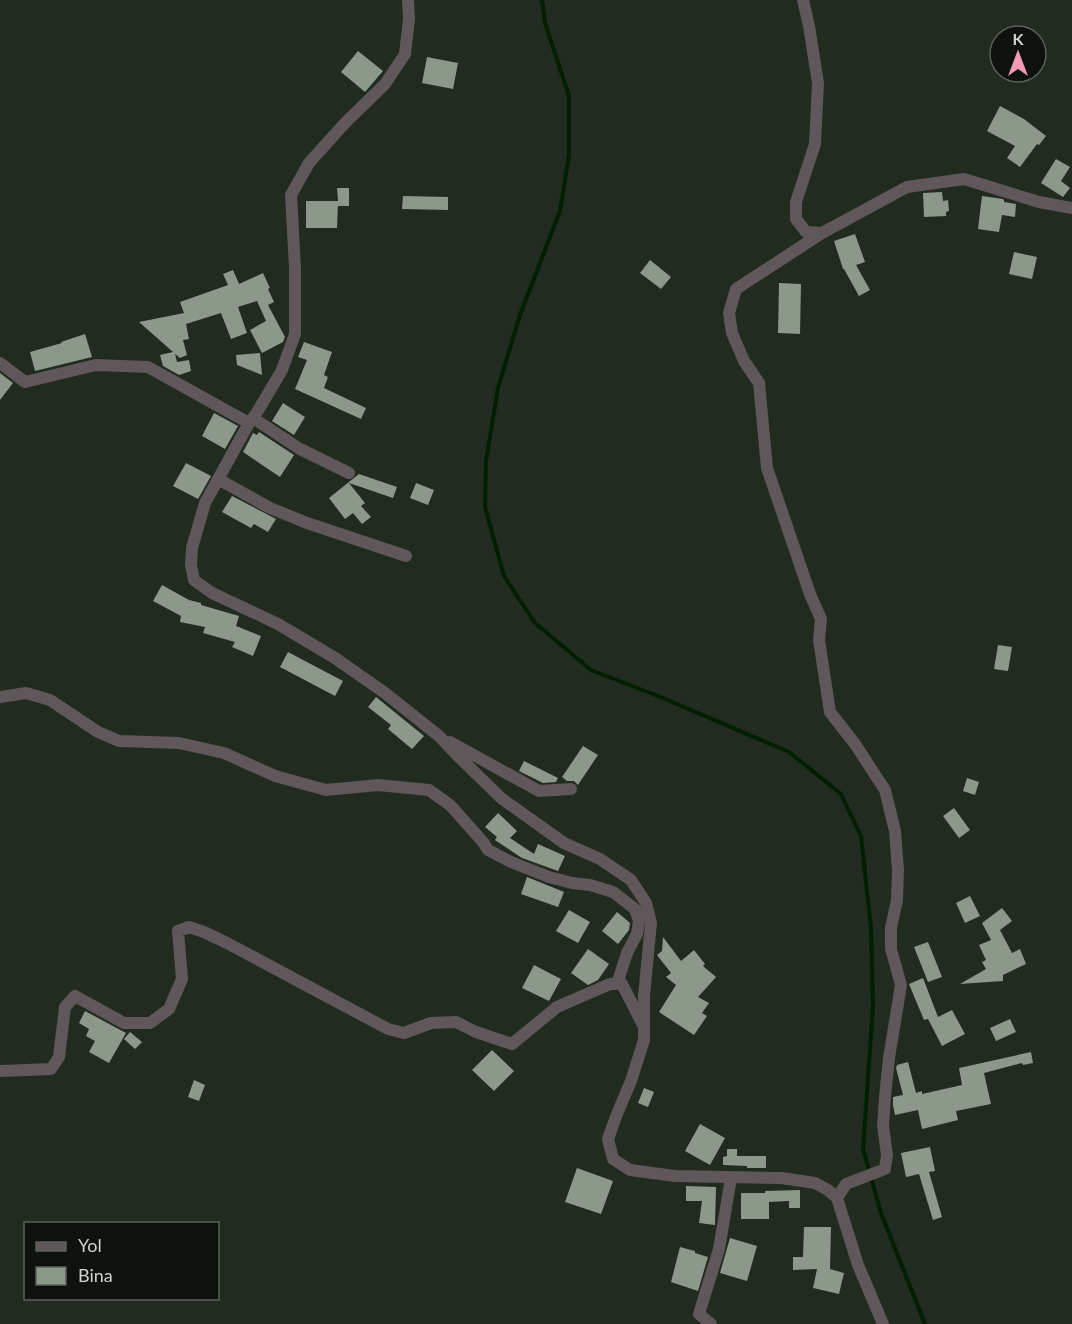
<svg xmlns="http://www.w3.org/2000/svg" width="1072" height="1324" viewBox="0 0 1072 1324" font-family="Lato,sans-serif">
<style>
.lines{fill:none;stroke-linecap:round;stroke-linejoin:round}
.stream{stroke:#001f00;stroke-width:4}
.building{fill:#8c988a}
.minor{stroke:#5f5759;stroke-width:12}
</style>
<rect width="100%" height="100%" fill="#212b1f"/>
<g class="lines">
<path class="stream" d="M542,0L545,23L569,96V155L560,211L520,315L498,388L486,461L485,507L504,576L535,623L591,670L663,698L789,752L841,794L861,836L871,928L873,1006L863,1149L881,1213L925,1324"/>
</g>
<path class="building" d="M358,51L383,71L365,92L341,72Z
M427,57L458,63L453,89L422,83Z
M1000,106L1024,119L1046,136L1039,145L1037,144L1020,167L1007,158L1015,146L987,131Z
M1056,159L1070,167L1061,181L1070,188L1063,197L1041,183Z
M337,188H349V206H338V204L337,228H306V201H338Z
M942,192L943,201L948,200L949,211L946,212V216L924,217L923,193Z
M403,196L448,197V210L402,209Z
M982,196L1003,199L1004,200V202L1016,204L1015,217L1002,215L999,232L978,229Z
M855,234L865,262L856,265L870,290L859,296L844,269H843L834,241Z
M1014,252L1037,257L1032,279L1009,274Z
M650,260L671,277L661,289L640,273Z
M233,270L239,284L263,273L270,288L268,289L274,302L268,305L285,337L283,342L262,353L250,330L266,321L257,301L238,307L247,333L231,339L221,313L186,324L189,339L183,340L187,355L180,358L175,354L177,362L189,360L191,371L179,375L163,366L160,355L173,352L139,322L184,313L180,302L228,285L223,274Z
M779,283L801,284L800,334L778,333Z
M85,334L92,357L35,371L30,352L62,343L61,342Z
M304,342L332,352L324,375L328,377L324,388L366,408L361,419L295,389L307,360L298,357Z
M260,353L262,375L237,365L236,355Z
M0,373L13,383L0,400Z
M283,403L305,417L294,435L272,421Z
M214,413L238,426L225,449L202,436Z
M259,432L294,455L280,477L243,452L253,433L257,435Z
M186,463L211,476L198,499L173,486Z
M359,474L397,487L393,498L349,483L365,503L361,506L371,517L362,524L353,513L345,519L329,498Z
M416,483L434,490L428,505L410,498Z
M232,496L276,519L268,532L254,524L251,528L222,512Z
M162,585L189,600L201,603V605L239,616L236,626L261,636L253,656L232,647L235,642L203,633L205,627L180,622L181,616L153,601Z
M998,645L1012,647L1008,671L994,669Z
M288,652L343,681L335,696L280,667Z
M376,697L424,736L412,749L388,729L391,725L368,707Z
M583,746L598,755L578,785L574,781H567L562,777Z
M524,761L558,778L556,782L543,783L519,771Z
M967,778L979,782L975,795L963,791Z
M954,808L970,830L959,838L943,816Z
M498,813L517,831L510,838L534,854L538,844L565,856L558,871L522,858L495,840L497,837L485,827Z
M527,877L564,892L558,907L521,894Z
M970,896L980,916L965,923L956,903Z
M1002,908L1012,921L1000,930L1012,953L1020,949L1026,964L1003,975V981L960,984L986,969L982,962L986,960L979,945L991,940L982,923Z
M569,910L590,922L578,943L556,931Z
M617,912L630,923L629,930L618,944L602,931Z
M663,937L681,961L694,950L705,964L703,966L716,977L698,997L709,1003L702,1013L707,1016L694,1035L659,1012L676,985L666,977L671,973L657,955L662,951Z
M928,942L942,977L928,982L914,947Z
M588,949L609,964L598,980L588,985L571,973Z
M534,965L561,979L549,1001L522,988Z
M923,978L938,1017L952,1010L965,1034L942,1046L928,1019L924,1020L909,984Z
M85,1011L126,1033L109,1063L89,1052L95,1041L86,1036L89,1029L79,1023Z
M1010,1019L1016,1032L996,1041L990,1028Z
M130,1032L142,1042L135,1049L124,1039Z
M492,1050L514,1071L494,1091L472,1070Z
M1031,1052L1033,1063L1023,1065L1022,1063L984,1073L991,1104L956,1111L958,1120L922,1129L918,1110L895,1115L893,1105V1097L903,1095L896,1068L897,1065L908,1062L916,1093L922,1091V1094L962,1085L959,1068Z
M194,1080L205,1085L199,1101L188,1097Z
M644,1088L654,1092L648,1107L638,1103Z
M700,1124L725,1138L710,1165L685,1151Z
M930,1147L935,1171L929,1172L942,1217L933,1220L919,1174L906,1177L901,1153Z
M727,1149H737V1156H766V1168H747V1166L723,1165V1157L727,1156Z
M577,1168L613,1181L601,1214L565,1202Z
M686,1186L716,1187L715,1225L699,1223L702,1201H686Z
M800,1190V1208H789V1201L769,1202V1219H741V1193H765V1191Z
M804,1227H831L830,1269L844,1273L839,1294L813,1288L817,1269L793,1270V1257H803Z
M730,1238L757,1246L747,1281L720,1273Z
M680,1247L695,1251V1253L708,1257L698,1291L671,1282Z"/>
<g class="lines">
<path class="minor" d="M408,0L409,19L405,54L385,84L345,123L309,163L291,195L295,268V334L282,370L256,414L249,423L205,503L192,548L191,565L194,580L212,593L278,624L335,658L385,693L439,736L460,758L501,798L564,843L600,859L631,880L646,903L651,923L644,996V1040L631,1081L617,1114L608,1139L613,1159L630,1170L675,1176L781,1178L815,1183L828,1190L837,1198L858,1265L883,1324
M803,0L809,26L818,83L815,144L796,202V219L806,232L822,233L736,289L729,313L732,333L744,361L759,383L767,468L810,594L821,619L819,640L830,712L855,744L885,790L895,831L898,870L897,900L891,928V949L901,985L889,1058L885,1097L883,1126L887,1155L885,1169L846,1184L837,1198
M822,233L907,187L964,179L1039,202L1072,208
M0,363L25,382L96,365L148,367L249,423
M253,418L300,449L349,473
M218,479L270,508L307,523L406,556
M0,697L26,693L50,700L98,732L119,741L179,743L224,753L275,776L326,790L378,785L429,790L450,805L483,842L488,850L511,862L549,877L572,883L590,885L613,892L635,909L639,921L637,934L627,953L617,984
M450,742L539,791L571,789
M0,1071L51,1069L59,1057L65,1007L75,996L124,1023H150L169,1009L182,979L178,931L189,927L204,932L227,943L388,1029L404,1033L431,1023L456,1022L476,1032L512,1044L557,1007L610,984H622L642,1023
M711,1324L699,1314L719,1249L731,1178"/>
</g>
<rect x="24" y="1222" width="195" height="78" fill="#0e120d" stroke="#5b605a" stroke-width="1.5"/>
<rect x="36" y="1242" width="30" height="9" fill="#5f5759" stroke="#5b605a" stroke-width="1.5"/>
<text x="78" y="1252" font-size="18" fill="#ced4cd">Yol</text>
<rect x="36" y="1267" width="30" height="18" fill="#8c988a" stroke="#5b605a" stroke-width="1.5"/>
<text x="78" y="1282" font-size="18" fill="#ced4cd">Bina</text>
<g transform="translate(1018 54)"><circle r="28" fill="#0e120d" stroke="#5b605a" stroke-width="1.5"/>
<path d="M0-4.5L10 22L0 15L-10 22Z" fill="#f19ab2"/>
<text y="-9" font-size="16" font-weight="bold" text-anchor="middle" fill="#ced4cd">K</text>
</g>
</svg>
